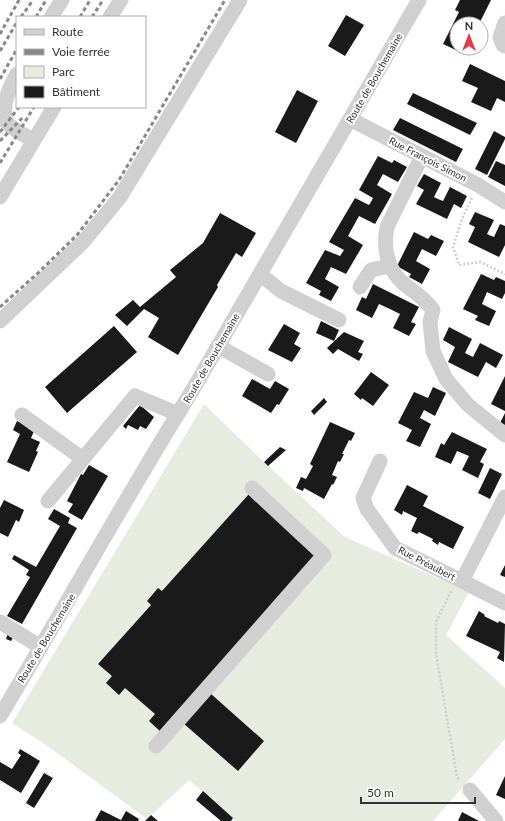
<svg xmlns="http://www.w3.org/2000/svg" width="505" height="821" viewBox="0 0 505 821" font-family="Lato,sans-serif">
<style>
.green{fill:#e6ecdf}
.building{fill:#1a1a1a}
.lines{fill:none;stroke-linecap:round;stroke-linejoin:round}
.path{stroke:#cdcdcd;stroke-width:2.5;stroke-dasharray:2 2;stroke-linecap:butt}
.minor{stroke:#d0d0d0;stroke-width:15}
.rail{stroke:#888;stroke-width:3;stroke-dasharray:4 3;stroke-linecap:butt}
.labels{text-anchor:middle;stroke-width:4;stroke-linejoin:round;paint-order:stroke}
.street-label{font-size:10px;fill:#333;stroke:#fff}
</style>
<rect width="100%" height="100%" fill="#fff"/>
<path class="green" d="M204,404L264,462L345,537L469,592L446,635L505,688V739L433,821H236L189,780L147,819L49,747L12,723Z"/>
<path class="building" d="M460,0H491L480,22L476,20L474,24H457V48H462L460,52L443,44L459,12L455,10Z
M346,15L364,25L345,56L328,46Z
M470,64L505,81V102L497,98L491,111L471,102L478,88L462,81Z
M297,90L318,101L296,143L275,132Z
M413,93L477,123L470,135L407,104Z
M400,118L463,149L456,162L393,130Z
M494,131L505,137V139L487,175L475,169Z
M378,156L392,163L394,160L407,167L398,182L383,174L377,185L392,194L375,224L359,216L348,236L363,245L346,274L331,267L325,279L339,287L331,301L319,295L321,291L306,283L325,250L340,256L344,250L329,242L355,198L369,205L371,202L373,198L359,190Z
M496,161L505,165V186L488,177Z
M424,174L441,183L434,197L438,199L443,201L450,187L467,196L461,208L454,204L447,219L416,204L424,190L417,186Z
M475,212L494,220L487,234L494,237L500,224L505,226V245L499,257L468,242L475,227L469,224Z
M220,213L256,233L242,257L236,253L217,285L218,287L178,355L148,337L159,318L144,309L127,326L115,315L133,300L140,307L176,277L170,270L203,243Z
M414,232L428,239L431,235L444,241L436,256L422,249L416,261L430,269L422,284L409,277L411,274L397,266Z
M481,274L494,280L496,277L505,281V293L502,299L487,292L482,304L496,311L489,326L475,320L478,316L463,309Z
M373,284L419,307L411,322L416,324L409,336L393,328L400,314L390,309L379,304L372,318L356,310L362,297L366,299Z
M321,321L339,330L334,341L316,333Z
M284,324L300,333L294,344L301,348L292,362L268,350Z
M114,326L137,352L67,413L45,387Z
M449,327L472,339L465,353L473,357L480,343L503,355L496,368L486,362L478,377L448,362L455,347L443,340Z
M344,332L364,341L358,352L363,354L359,361L338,349L333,354L327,348Z
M371,372L389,385L373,406L362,398L361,400L354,394Z
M505,376V411L491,404Z
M252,379L270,389L275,381L289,389L279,405L277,404L271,413L242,396Z
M433,387L446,393L435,416L424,410L420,418L431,424L420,447L406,441L412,430L398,423L414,392L428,398Z
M324,398L327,402L314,415L311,411Z
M140,405L154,417L146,429L140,426L138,430L128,425L126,429L123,426Z
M505,413V425L500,423Z
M17,421L35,429L31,438L40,442L36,451L38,452L29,472L7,462L20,434L13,430Z
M330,422L355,433L351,441L349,440L342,454H344L340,462L338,461L332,475L337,477L333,485L332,484L324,499L304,488L303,491L296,488L301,477L306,479L313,466L310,464Z
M452,432L487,449L480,462L484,464L478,478L462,470L469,456L457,451L451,464L435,457L441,443L444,445Z
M280,447L286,450L268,466L264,462Z
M89,465L108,476L82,520L68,512L73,504L67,501L81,474L83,475Z
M490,468L502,474L490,499L478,493Z
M407,485L428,496L423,506L464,527L453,549L439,542L438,545L432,541L433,539L419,532L417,534L411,531L417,518L403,511L402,515L394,510Z
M249,494L319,557L162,733L149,721L155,714L125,688L119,695L106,683L112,676L98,664L151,605L147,601L158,588L162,591Z
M4,500L24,510L19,522L16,520L8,537L0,533V508Z
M54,509L70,518L68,523L77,528L22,624L7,616L30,577L26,575L29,570L12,559L14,555L36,567L60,526L48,519Z
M505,565V577L500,575Z
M479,611L485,615L484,616L498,623L499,621L505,624L504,662L497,658L500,652L466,636Z
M8,633L14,636L11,641L6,639Z
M210,693L264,741L238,771L183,723Z
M20,749L40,761L21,793L0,780V762L12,769L21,755L18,753Z
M44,773L53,778L34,808L26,803Z
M505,776V799L496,795Z
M203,791L233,818L231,821H221L196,800Z
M101,810L121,820L126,811L139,819L138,821H95Z
M462,812L479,821H458Z
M151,815L158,821H145Z"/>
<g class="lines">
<path class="path" d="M472,198L462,219L453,247L459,265L480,262L505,274
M451,591L436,622V654L457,777L460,780"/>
<path class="minor" d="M51,17L62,0
M110,17L121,0
M505,23L500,37L503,45L505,46
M17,74C9,88 0,107 7,123C13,130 25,135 33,140
M350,119L478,185L505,202
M422,156L387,227C383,247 387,269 403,283C415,293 424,297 433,310L430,322L433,351L446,379L468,405L505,435
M0,197L54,107
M260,274L281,291L339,320
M360,287L371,270L390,266
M0,321L83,242L120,197L240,0
M218,346L268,374
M22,415L83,459
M380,461L363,498L367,509L395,548L462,581
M505,497L462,581L505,603
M48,501L135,396L178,414
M0,622L41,647
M0,716C65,608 125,498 192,391L419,0
M156,746L324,555L252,488
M470,790L496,821"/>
<path class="rail" d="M21,17L33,0
M36,17L46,0
M80,17L90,0
M92,17L103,0
M0,34L19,0
M0,51L17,22
M0,79L17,49
M0,132L19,107
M0,141L24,116
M0,163L34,107
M0,307L39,272L77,235L119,180L225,0"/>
</g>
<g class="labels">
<g class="street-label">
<text transform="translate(374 78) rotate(-60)" y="4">Route de Bouchemaine</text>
<text transform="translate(428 159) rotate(27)" y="4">Rue François Simon</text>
<text transform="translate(211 358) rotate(-60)" y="4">Route de Bouchemaine</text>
<text transform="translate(427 563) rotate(27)" y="4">Rue Préaubert</text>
<text transform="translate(46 638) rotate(-59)" y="4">Route de Bouchemaine</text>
</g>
</g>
<rect x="16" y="16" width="130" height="92" fill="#ffffff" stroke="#adadad"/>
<rect x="24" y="29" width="20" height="6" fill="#d0d0d0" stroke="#adadad"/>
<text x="52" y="36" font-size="12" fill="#333333">Route</text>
<rect x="24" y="49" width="20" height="6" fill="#888888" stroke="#adadad"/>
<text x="52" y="56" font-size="12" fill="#333333">Voie ferrée</text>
<rect x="24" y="66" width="20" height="12" fill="#e6ecdf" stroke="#adadad"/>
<text x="52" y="76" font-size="12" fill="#333333">Parc</text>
<rect x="24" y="86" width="20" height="12" fill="#1a1a1a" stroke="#adadad"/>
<text x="52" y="96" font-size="12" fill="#333333">Bâtiment</text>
<g transform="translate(469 36)"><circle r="19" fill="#ffffff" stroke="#adadad"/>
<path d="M0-3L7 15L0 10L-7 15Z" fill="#e63946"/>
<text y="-6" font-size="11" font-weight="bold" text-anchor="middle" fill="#333333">N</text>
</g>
<path d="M361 797v6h114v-6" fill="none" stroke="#333333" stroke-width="2"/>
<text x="367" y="797" font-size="12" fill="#333333" stroke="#ffffff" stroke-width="3" paint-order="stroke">50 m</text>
</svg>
